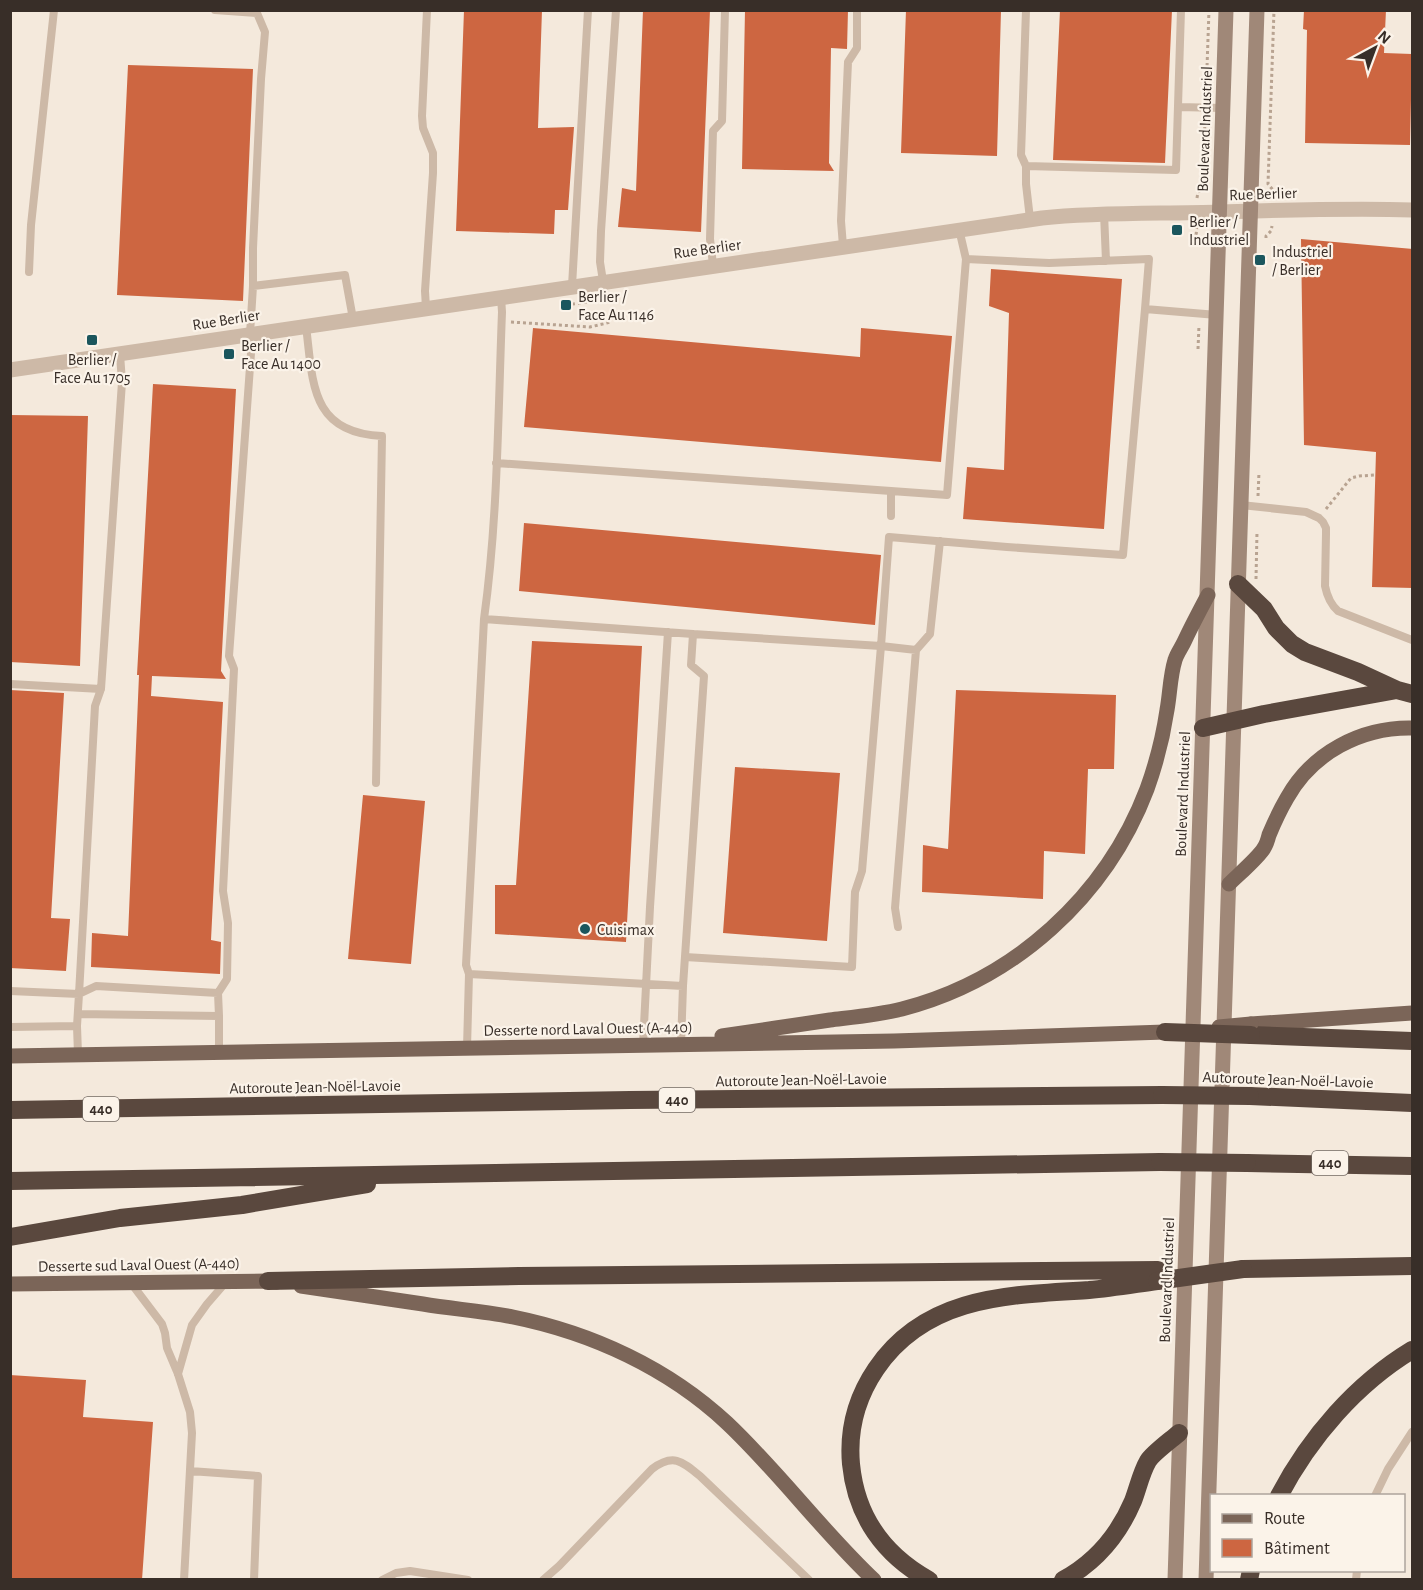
<svg xmlns="http://www.w3.org/2000/svg" width="1423" height="1590" viewBox="0 0 1423 1590" font-family="'Alegreya Sans',sans-serif">
<style>
.building{fill:#cd6641}
.lines{fill:none;stroke-linecap:round;stroke-linejoin:round}
.path{stroke:#b8a391;stroke-width:3;stroke-dasharray:3 3;stroke-linecap:butt}
.lane{stroke:#cdb9a7;stroke-width:8}
.street{stroke:#cdb9a7;stroke-width:15}
.secondary{stroke:#a08878;stroke-width:15}
.primary{stroke:#7b6558;stroke-width:15}
.highway{stroke:#5a483e;stroke-width:18}
.primary-bridge{stroke:#7b6558;stroke-width:15}
.highway-bridge{stroke:#5a483e;stroke-width:18}
.poi-dot{fill:#1b565d;stroke:#fbf3e9;stroke-width:2}
.labels{text-anchor:middle;stroke-width:4.5;stroke-linejoin:round;paint-order:stroke}
.shield{fill:#fbf3e9;stroke:#726962;stroke-width:1.5}
.shield-label{font-size:15px;font-weight:bold;fill:#382e28}
.street-label{font-size:16px;fill:#382e28;stroke:#fbf3e9}
.poi-label{font-size:16px;fill:#382e28;stroke:#fbf3e9;text-anchor:start}
</style>
<rect width="100%" height="100%" fill="#f4e9dc"/>
<path class="building" d="M464,10H542L538,128L574,127L568,210H555L554,234L456,231Z
M643,10H710L701,232L618,227L622,188L636,191Z
M745,10H848L847,49L831,48L829,163L834,171L742,169Z
M906,10H1001L997,156L901,153Z
M1060,10H1172L1165,163L1053,160Z
M1304,10H1386L1384,53L1412,54L1410,145L1305,143L1307,30L1303,29Z
M128,65L253,69L243,301L117,295Z
M1301,239L1413,249V588L1372,587L1376,452L1304,445Z
M991,269L1122,279L1104,529L963,519L967,467L1004,470L1009,313L989,306Z
M533,328L860,357L861,328L952,336L941,462L524,427Z
M153,384L236,389L221,671L226,679L152,676L151,696L223,702L211,940L221,942L220,974L91,967L92,933L128,936L139,675H137Z
M10,415L88,416L80,666L10,662Z
M524,523L881,555L875,625L519,591Z
M532,641L642,646L626,942L495,934V885H516Z
M10,690L64,693L51,918L70,919L66,971L10,968Z
M956,690L1116,695L1114,769H1088L1085,854L1044,851L1043,899L922,892L923,845L948,849Z
M735,767L840,773L827,941L723,933Z
M363,795L425,801L411,964L348,959Z
M10,1375L86,1380L83,1417L153,1422L142,1580H10Z"/>
<g class="lines">
<path class="path" d="M1206,96L1209,10
M1273,195V190L1268,184L1274,10
M1197,198L1198,192L1203,189L1205,118
M1197,226L1196,236L1202,241V244
M1266,238V236L1271,231L1272,226
M566,305L613,298
M511,322L590,327L611,322
M1198,349L1199,325
M1258,496L1259,472
M1326,509L1351,478L1359,476L1375,475
M1256,579L1257,532"/>
<path class="lane" d="M215,10L257,13L265,32L261,79L253,248V286
M1178,107L1223,108
M1026,166L1021,155L1026,10
M1104,213L1106,261
M1030,219L1026,184V166L1176,170L1181,10
M959,229L966,259L1049,263L1149,259L1145,309
M843,246L841,221L848,62L857,48V10
M713,265L710,239L713,131L722,121L725,10
M29,272L31,225L54,10
M603,281L600,262L601,231L616,10
M572,286L588,10
M426,308L425,291L433,173V153L423,128L422,116L427,10
M306,326C313,382 310,433 382,436L376,783
M120,354L122,382L101,689L95,706L79,994L96,986L218,993L219,1016
M496,463L891,491V516
M891,491L947,495L966,259
M1241,505L1306,512L1319,518L1323,522L1326,528V534L1325,586C1327,596 1330,604 1338,611L1412,640
M484,619C498,518 498,414 502,312L501,297
M693,634L881,646L889,537L1007,547L1123,555L1145,309L1217,315
M916,650L930,634L940,541
M10,684L101,689
M685,957L852,967L855,892L862,871L881,646L916,650L895,908L898,927
M469,974L466,965L484,619L693,634L691,665L704,676L683,986
M10,991L79,994L77,1026
M218,993L227,979L228,923L223,891L234,669L229,656L251,353L250,334L253,286L345,275L353,319
M78,1014L219,1016V1052
M10,1027L77,1026L78,1054
M643,1045L650,907L668,632
M467,1048L469,974L683,986L681,1045
M131,1283L162,1324L165,1333L167,1348L178,1374L190,1412L192,1433L184,1580
M178,1374L192,1325L207,1304L227,1281
M190,1471L258,1476L254,1580
M1375,1496L1388,1469L1412,1432
M382,1580L396,1573L410,1571L468,1580
M543,1580L559,1566L652,1469C673,1453 682,1461 700,1476L809,1580
M1356,1580L1357,1570"/>
<path class="street" d="M10,370L1042,218C1102,212 1161,214 1220,212C1284,210 1348,208 1412,210"/>
<path class="secondary" d="M1175,1580L1226,10
M1206,1580L1257,10"/>
<path class="primary" d="M1229,884C1237,876 1259,857 1264,848C1266,845 1268,839 1269,835C1274,823 1280,810 1287,798C1312,753 1361,727 1412,728
M1251,1024L1412,1013
M722,1036C758,1031 794,1025 830,1020C855,1017 878,1015 902,1009C1014,980 1106,897 1147,789C1156,764 1163,737 1167,710C1170,694 1170,676 1175,660C1177,653 1182,647 1185,640C1192,625 1200,610 1208,595
M10,1056L894,1041L1165,1032
M10,1284L268,1281L277,1282
M301,1286C342,1292 382,1298 423,1304C453,1309 483,1311 513,1317C592,1333 668,1368 727,1423C779,1472 822,1531 874,1580"/>
<path class="highway" d="M1238,584L1264,609L1276,628L1292,644L1305,652L1358,672L1397,690L1412,694
M1203,728L1264,714L1397,690
M1251,1035L1412,1041
M1250,1096L1412,1103
M10,1110L630,1100L1162,1095
M1247,1163L1412,1166
M10,1181L1160,1162
M10,1237L120,1218L242,1205L367,1184
M1243,1269L1412,1266
M268,1281L519,1276L1158,1270
M1279,1496C1310,1437 1356,1384 1412,1350
M929,1580C884,1555 856,1516 851,1464C848,1430 857,1397 876,1369C926,1295 1010,1295 1089,1290C1112,1288 1135,1284 1157,1281
M1063,1580C1096,1562 1119,1534 1133,1501C1138,1488 1141,1473 1148,1461C1153,1453 1171,1440 1179,1433
M1249,1580L1251,1570"/>
<path class="primary-bridge" d="M1219,1027L1251,1024"/>
<path class="highway-bridge" d="M1165,1032L1251,1035
M1162,1095L1250,1096
M1160,1162L1247,1163
M1157,1281L1243,1269"/>
</g>
<g class="poi-dot">
<rect x="1171" y="224" width="12" height="12" rx="3"/>
<rect x="1254" y="254" width="12" height="12" rx="3"/>
<rect x="560" y="299" width="12" height="12" rx="3"/>
<rect x="86" y="334" width="12" height="12" rx="3"/>
<rect x="223" y="348" width="12" height="12" rx="3"/>
<circle cx="585" cy="929" r="6"/>
</g>
<g class="labels">
<g class="shield">
<rect x="659" y="1088" width="36" height="24" rx="4.5"/>
<rect x="83" y="1097" width="36" height="24" rx="4.5"/>
<rect x="1312" y="1151" width="36" height="24" rx="4.5"/>
</g>
<g class="shield-label">
<text x="677" y="1105">440</text>
<text x="101" y="1114">440</text>
<text x="1330" y="1168">440</text>
</g>
<g class="street-label">
<text transform="translate(1204 129) rotate(-88)" y="6">Boulevard Industriel</text>
<text transform="translate(1263 193) rotate(-2)" y="6">Rue Berlier</text>
<text transform="translate(707 248) rotate(-8)" y="6">Rue Berlier</text>
<text transform="translate(226 319) rotate(-9)" y="6">Rue Berlier</text>
<text transform="translate(1182 794) rotate(-88)" y="6">Boulevard Industriel</text>
<text transform="translate(588 1028) rotate(-1)" y="6">Desserte nord Laval Ouest (A-440)</text>
<text transform="translate(801 1079) rotate(-1)" y="6">Autoroute Jean-Noël-Lavoie</text>
<text transform="translate(1288 1079) rotate(2)" y="6">Autoroute Jean-Noël-Lavoie</text>
<text transform="translate(315 1086) rotate(-1)" y="6">Autoroute Jean-Noël-Lavoie</text>
<text transform="translate(139 1264) rotate(-1)" y="6">Desserte sud Laval Ouest (A-440)</text>
<text transform="translate(1166 1280) rotate(-88)" y="6">Boulevard Industriel</text>
</g>
<g class="poi-label">
<text x="1189" y="227">Berlier /<tspan x="1189" dy="18">Industriel</tspan></text>
<text x="1272" y="257">Industriel<tspan x="1272" dy="18">/ Berlier</tspan></text>
<text x="578" y="302">Berlier /<tspan x="578" dy="18">Face Au 1146</tspan></text>
<text x="241" y="351">Berlier /<tspan x="241" dy="18">Face Au 1400</tspan></text>
<text x="92" y="365" text-anchor="middle">Berlier /<tspan x="92" dy="18">Face Au 1705</tspan></text>
<text x="597" y="935">Cuisimax</text>
</g>
</g>
<rect width="1423" height="1590" fill="none" stroke="#382e28" stroke-width="24"/>
<rect x="1210" y="1494" width="195" height="78" fill="#fbf3e9" stroke="#ada49c" stroke-width="1.5"/>
<rect x="1222" y="1514" width="30" height="9" fill="#7b6558" stroke="#ada49c" stroke-width="1.5"/>
<text x="1264" y="1524" font-size="18" fill="#382e28">Route</text>
<rect x="1222" y="1539" width="30" height="18" fill="#cd6641" stroke="#ada49c" stroke-width="1.5"/>
<text x="1264" y="1554" font-size="18" fill="#382e28">Bâtiment</text>
<g transform="translate(1375 48) rotate(41)" stroke="#fbf3e9" stroke-width="4.5" paint-order="stroke">
<path d="M0-4.5L10 22L0 15L-10 22Z" fill="#382e28"/>
<text y="-9" font-size="16" font-weight="bold" text-anchor="middle" fill="#382e28">N</text>
</g>
</svg>
